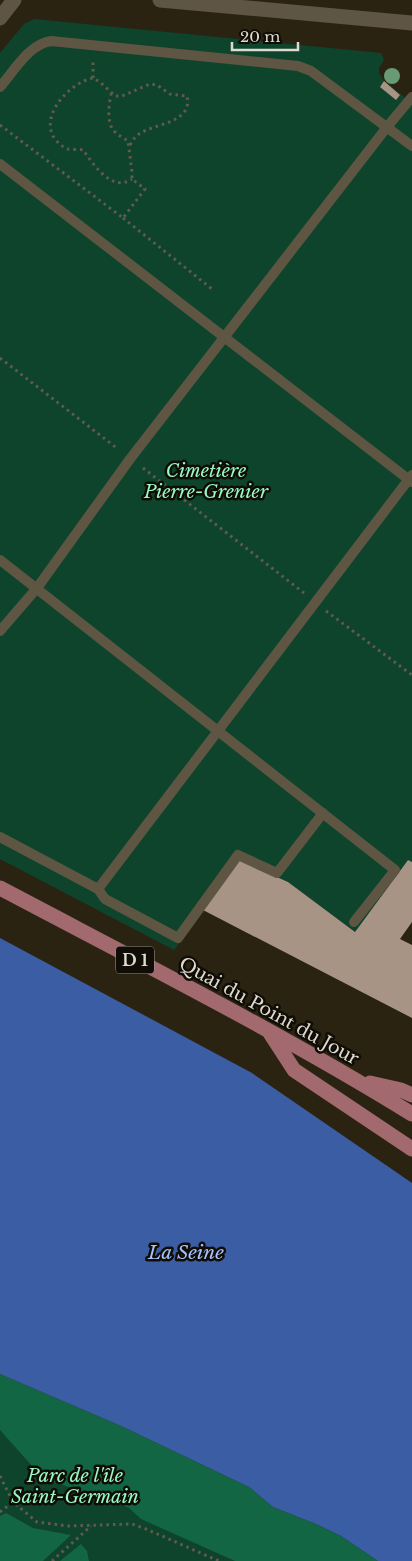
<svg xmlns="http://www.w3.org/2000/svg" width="412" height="1561" viewBox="0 0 412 1561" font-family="'Libre Baskerville',serif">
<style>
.green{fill:#0e442c}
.forest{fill:#126643}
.water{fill:#3b5da4}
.building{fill:#a79485}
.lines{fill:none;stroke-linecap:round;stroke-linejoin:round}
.path{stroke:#625b4c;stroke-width:3;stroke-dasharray:2.5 4;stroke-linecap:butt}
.service{stroke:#5e5643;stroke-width:10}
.minor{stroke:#5e5643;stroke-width:15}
.secondary{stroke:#5e5643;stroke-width:15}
.primary{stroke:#a2696f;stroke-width:15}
.tree{fill:#679a75}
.labels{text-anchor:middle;stroke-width:5;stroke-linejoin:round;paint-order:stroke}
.shield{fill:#100d06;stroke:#a19c93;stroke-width:1}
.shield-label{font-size:16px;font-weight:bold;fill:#dfdacf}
.park-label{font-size:18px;font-style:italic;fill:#98fbc6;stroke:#100d06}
.street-label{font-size:18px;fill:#dfdacf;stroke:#100d06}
.water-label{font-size:19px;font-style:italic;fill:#a5c3fe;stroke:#100d06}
</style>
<rect width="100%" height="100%" fill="#2b2312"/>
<path class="green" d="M34,19L381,53L384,60L379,68V73L384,81L412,103V862L408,860L355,932L288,882L239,860L174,950L0,859V53L24,24Z
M0,1374L378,1561H0Z"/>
<path class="forest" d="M0,1374L121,1426L249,1487L273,1507L316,1524L341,1536L378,1561H235L141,1519L129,1508L114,1501L50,1481L33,1467L0,1430Z
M6,1513L33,1528L71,1535L43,1561H0V1516Z
M81,1544L87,1551L89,1561H60Z"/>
<path class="water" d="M0,938L252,1073L412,1183V1561H378L341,1536L316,1524L273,1507L249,1487L121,1426L0,1374Z"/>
<path class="building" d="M384,81L400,95L396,100L380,87Z
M239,860L288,882L355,932L408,860L412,862V922L400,939L412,945V1018L203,910Z"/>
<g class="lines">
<path class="path" d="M93,78V61
M0,125L123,218L145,189L132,179V172L128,141C124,138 119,136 115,132C106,124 109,104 111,94
M130,145C133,140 136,135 141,133C156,123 193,123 187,96L170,94L157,85L150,84L122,96H115L100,82L93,78C72,82 41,112 53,136C56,141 62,147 68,149C72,150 78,149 83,150C93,163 111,193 132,179
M123,218L212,289
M0,358L118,449
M143,468L304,593
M326,611L412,675
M0,1476L13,1502L37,1522L68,1526L132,1524L146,1529L219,1561
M0,1512L13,1502
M52,1561L91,1526"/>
<path class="service" d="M0,87C14,71 29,44 51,41L298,66L311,71L412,146
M0,164L412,482
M0,560L395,870L354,922
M0,631L37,588L130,459L387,127L412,97
M0,837L98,889L105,899L178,938L238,855L277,873L323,813
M98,889L412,475"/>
<path class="minor" d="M0,18L14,0"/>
<path class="secondary" d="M160,0L412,23"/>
<path class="primary" d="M0,888C138,961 279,1032 412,1114
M270,1033L294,1070L412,1149
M370,1083L401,1090L412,1095"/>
</g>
<circle class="tree" cx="392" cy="76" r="8"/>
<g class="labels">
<rect class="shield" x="116" y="946.5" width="38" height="27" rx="4"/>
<g class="shield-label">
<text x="135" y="966">D 1</text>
</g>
<g class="park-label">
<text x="206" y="477">Cimetière<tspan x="206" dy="21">Pierre-Grenier</tspan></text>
<text x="75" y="1482">Parc de l'île<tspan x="75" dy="21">Saint-Germain</tspan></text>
</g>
<g class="street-label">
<text transform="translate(269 1011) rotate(29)" y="6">Quai du Point du Jour</text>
</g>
<g class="water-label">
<text x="186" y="1259">La Seine</text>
</g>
</g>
<path d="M232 42v8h66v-8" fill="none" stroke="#dfdacf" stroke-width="2.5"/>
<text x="240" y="42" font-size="15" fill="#dfdacf" stroke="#100d06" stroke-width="4" paint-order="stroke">20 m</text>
</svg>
